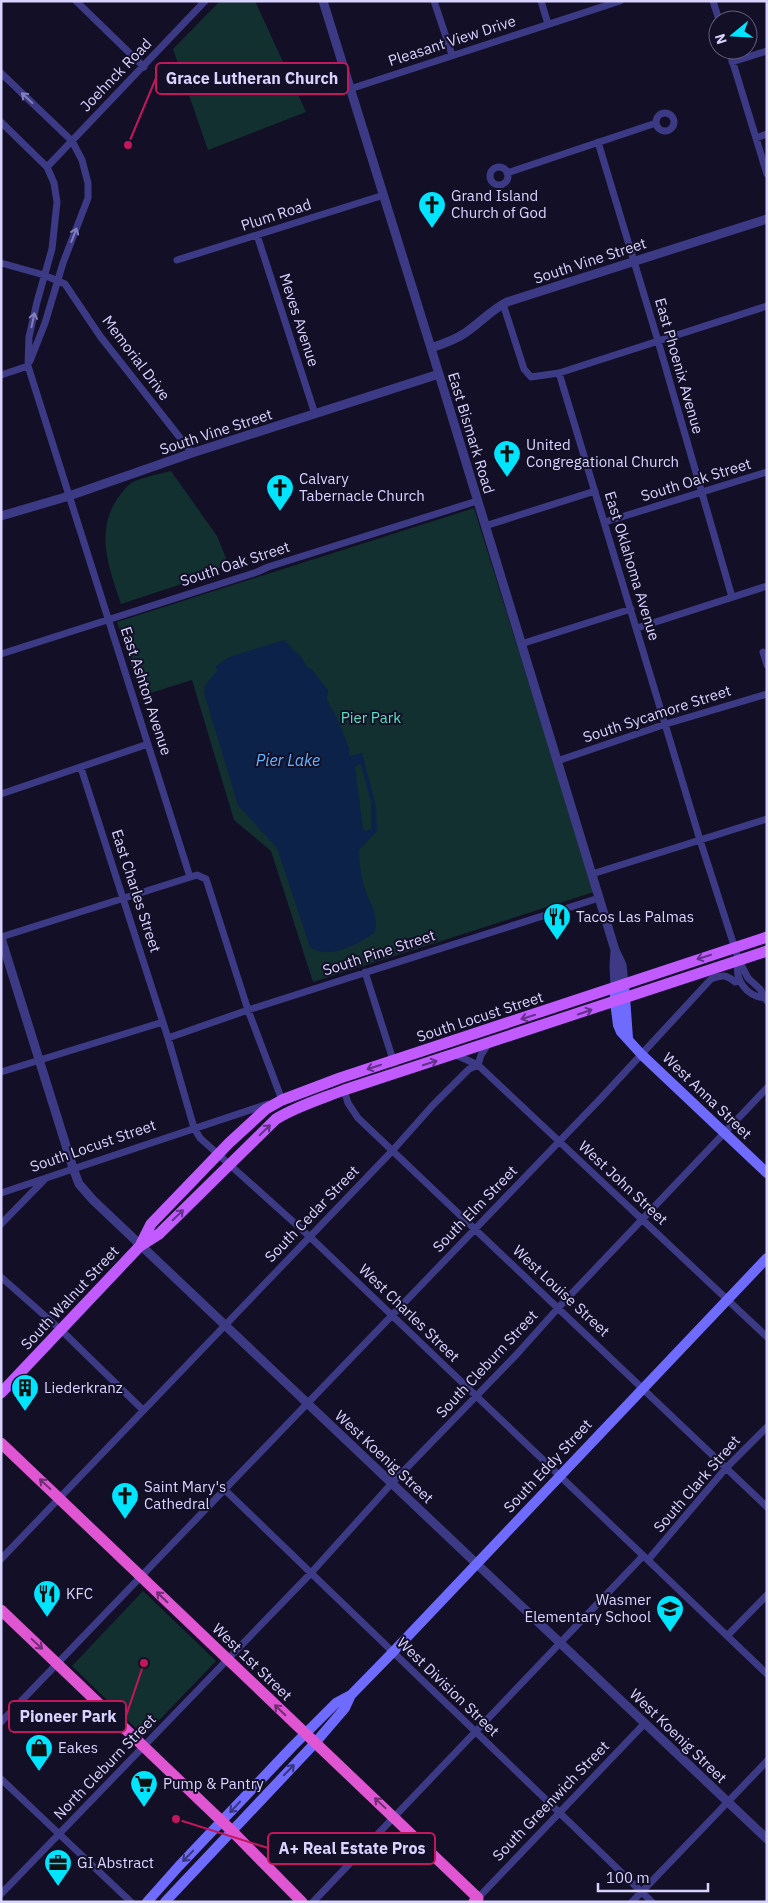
<svg xmlns="http://www.w3.org/2000/svg" width="768" height="1903" viewBox="0 0 768 1903" font-family="'IBM Plex Sans',sans-serif">
<style>
.green{fill:#12302f}
.water{fill:#0c2248;fill-rule:evenodd}
.lines{fill:none;stroke-linecap:round;stroke-linejoin:round}
.minor{stroke:#3d3a85;stroke-width:7}
.tertiary{stroke:#3d3a85;stroke-width:9}
.secondary{stroke:#6f6bff;stroke-width:10}
.primary{stroke:#c25bff;stroke-width:11}
.trunk{stroke:#e055d1;stroke-width:11}
.oneway{stroke:#837fbc}
.oneway2{stroke:#623188}
.oneway3{stroke:#6f2e73}
.oneway4{stroke:#38347d}
.labels{text-anchor:middle;stroke-width:4;stroke-linejoin:round;paint-order:stroke}
.street-label{font-size:15px;fill:#d9d4ff;stroke:#130f26}
.poi-label{font-size:15px;fill:#d9d4ff;stroke:#130f26;text-anchor:start}
.park-label{font-size:15px;fill:#5fe0c0;stroke:#130f26}
.water-label{font-size:16px;font-style:italic;fill:#62b6ff;stroke:#130f26}
.leader{fill:none;stroke:#c2185b;stroke-width:2}
.callout-dot{fill:#c2185b;stroke:#130f26;stroke-width:2}
.callout{fill:#130f26;stroke:#c2185b;stroke-width:2}
.callout-label{font-size:16px;text-anchor:middle;font-weight:bold;fill:#d9d4ff}
</style>
<rect width="100%" height="100%" fill="#130f26"/>
<path class="green" d="M220,1H255L306,112L208,150L173,49Z
M171,471L217,536L226,558L223,567L209,571L203,577L121,604C109,568 95,533 117,499C121,494 125,488 130,484C138,478 160,474 171,471Z
M474,508L594,892L313,982L271,851L234,820L192,680L141,696L117,622Z
M143,1591L216,1661L144,1736L72,1666Z"/>
<path class="water" d="M284,640L302,658L307,667L312,670L328,690L327,700L337,718L349,748V756L362,753L376,806L377,831L359,850C359,859 360,869 362,878C365,898 380,911 375,932C359,944 328,961 310,947L277,848L238,805L204,693L205,685L217,671L216,666L229,657ZM358,764L361,765L371,802V829L365,831L363,828L355,767Z"/>
<g class="lines">
<path class="minor" d="M76,1L144,67
M434,1L452,55
M541,1L548,24
M713,1L719,20
M729,50L767,174
M732,62L767,51
M1,73L72,141L82,160L88,183V198L63,263L45,323L30,361
M350,89L620,1
M656 122a9 9 0 1 1 18 0a9 9 0 1 1-18 0Z
M1,122L47,167L54,183L57,202L52,249L37,302L29,337L28,366L190,877
M756,138L767,134
M598,142L658,341L732,597
M47,167L205,1
M490 176a9 9 0 1 1 18 0a9 9 0 1 1-18 0Z
M507,173L656,123
M257,235L315,414
M177,260L384,195
M1,263L44,275L65,284L100,336L192,453
M503,304L524,369L531,377L559,373L767,306
M559,373L700,840L739,961L748,978L760,989L767,1001
M1,375L28,366
M605,522L767,472
M485,526L595,491
M637,628L767,586
M521,644L631,609
M763,652L767,665
M1,654L257,572L268,567L477,501
M557,761L666,724L767,694
M81,768L168,1038L194,1128L200,1138L309,1236L767,1674
M1,794L148,744
M592,874L767,819
M1,937L197,875L206,879L248,1010L282,1100L278,1101
M739,961C733,978 746,996 764,998
M365,972L394,1063
M168,1038L248,1010L599,898
M456,1055L478,1065L767,1337
M1,1072L163,1022
M344,1090L348,1103L358,1118L767,1507
M1,1193L268,1104
M1,1224L45,1179
M1,1277L61,1330L143,1410
M225,1490L652,1902
M1,1559L393,1150L433,1105L469,1069L478,1065L481,1055L488,1044
M648,1560L726,1468L767,1427
M727,1636L767,1595
M1,1722L602,1097L711,979C722,975 726,974 735,982L740,981
M1,1779L131,1902
M1,1894L311,1573L392,1483L517,1354L559,1307L767,1088
M480,1900L478,1898L645,1723
M313,1902L643,1556
M632,1902L767,1761"/>
<path class="tertiary" d="M323,1L431,348L615,950L622,965L624,984
M431,348C443,344 455,340 465,333C480,323 491,310 507,302L767,219
M1,516L69,496L192,453L439,374
M1,938L73,1168L79,1184L93,1200L767,1839
M615,988L614,965L615,950"/>
<path class="secondary" d="M624,984L628,1038
M615,988V1002L618,1025L621,1032L642,1055L767,1173
M147,1902L179,1866L292,1747L336,1703L351,1695L392,1653L767,1258
M165,1902L315,1743L345,1708L351,1695"/>
<path class="primary" d="M141,1244L151,1224L229,1143L266,1109L282,1100L340,1078L767,937
M1,1393L140,1246L159,1234L276,1119C297,1106 321,1099 344,1090L767,951"/>
<path class="trunk" d="M1,1443L478,1898L474,1902
M1,1610L232,1831L302,1902"/>
</g>
<defs><path id="oneway-shaft" d="M-6 0H5M1.5-3L5.5 0L1.5 3" fill="none" stroke-width="1.6" stroke-linecap="round" stroke-linejoin="round" transform="scale(1.25)"/></defs>
<g class="oneway">
<use href="#oneway-shaft" transform="translate(27 98) rotate(-137)"/>
<use href="#oneway-shaft" transform="translate(74 235) rotate(-69)"/>
<use href="#oneway-shaft" transform="translate(33 320) rotate(-78)"/>
</g>
<g class="oneway2">
<use href="#oneway-shaft" transform="translate(704 957) rotate(162)"/>
<use href="#oneway-shaft" transform="translate(585 1012) rotate(-19)"/>
<use href="#oneway-shaft" transform="translate(528 1017) rotate(162)"/>
<use href="#oneway-shaft" transform="translate(430 1063) rotate(-18)"/>
<use href="#oneway-shaft" transform="translate(374 1067) rotate(162)"/>
<use href="#oneway-shaft" transform="translate(265 1130) rotate(-44)"/>
<use href="#oneway-shaft" transform="translate(178 1215) rotate(-44)"/>
</g>
<g class="oneway3">
<use href="#oneway-shaft" transform="translate(45 1484) rotate(-137)"/>
<use href="#oneway-shaft" transform="translate(162 1597) rotate(-136)"/>
<use href="#oneway-shaft" transform="translate(37 1644) rotate(43)"/>
<use href="#oneway-shaft" transform="translate(280 1710) rotate(-136)"/>
<use href="#oneway-shaft" transform="translate(380 1803) rotate(-137)"/>
</g>
<g class="oneway4">
<use href="#oneway-shaft" transform="translate(289 1770) rotate(-46)"/>
<use href="#oneway-shaft" transform="translate(235 1807) rotate(133)"/>
<use href="#oneway-shaft" transform="translate(188 1856) rotate(134)"/>
</g>
<defs>
<symbol id="church-pin" viewBox="-11 -11 22 30"><path d="M0 17L-7.5 6A9.5 9.5 0 1 1 7.5 6Z" fill="#00e5ff" stroke="#130f26"/><path d="M-1.2-6h2.4v3.5h3.3v2.4h-3.3V6h-2.4V-.1h-3.3v-2.4h3.3Z" fill="#111"/></symbol>
<symbol id="restaurant-pin" viewBox="-11 -11 22 30"><path d="M0 17L-7.5 6A9.5 9.5 0 1 1 7.5 6Z" fill="#00e5ff" stroke="#130f26"/><path d="M-5-6h1v4h1v-4h1v4h1v-4h1v5L-1.5 .5V6h-2V.5L-5-1ZM5-6V6H3V1.5H1.5Q1.5-4 5-6Z" fill="#111"/></symbol>
<symbol id="building-pin" viewBox="-11 -11 22 30"><path d="M0 17L-7.5 6A9.5 9.5 0 1 1 7.5 6Z" fill="#00e5ff" stroke="#130f26"/><path d="M-4-6H4V6H1V3H-1V6H-4ZM-2.5-4.3h1.7v1.8h-1.7ZM.8-4.3h1.7v1.8H.8ZM-2.5-1h1.7V.8h-1.7ZM.8-1h1.7V.8H.8Z" fill="#111"/></symbol>
<symbol id="school-pin" viewBox="-11 -11 22 30"><path d="M0 17L-7.5 6A9.5 9.5 0 1 1 7.5 6Z" fill="#00e5ff" stroke="#130f26"/><path d="M0-5L7-2L0 1L-7-2ZM-4 1L0 2.5L4 1V4Q0 6-4 4Z" fill="#111"/></symbol>
<symbol id="shop-pin" viewBox="-11 -11 22 30"><path d="M0 17L-7.5 6A9.5 9.5 0 1 1 7.5 6Z" fill="#00e5ff" stroke="#130f26"/><path d="M-5-2.5h2.3a2.7 3.5 0 0 1 5.4 0H5L5.5 6h-11ZM-1.5-2.5h3a1.5 2.3 0 0 0-3 0Z" fill="#111"/></symbol>
<symbol id="supermarket-pin" viewBox="-11 -11 22 30"><path d="M0 17L-7.5 6A9.5 9.5 0 1 1 7.5 6Z" fill="#00e5ff" stroke="#130f26"/><path d="M-6-5.5h2.5l.6 2H6L4.5 2H-2.5L-4.4-4H-6ZM-1.5 3.2a1.3 1.3 0 1 0 .1 0ZM3 3.2a1.3 1.3 0 1 0 .1 0Z" fill="#111"/></symbol>
<symbol id="office-pin" viewBox="-11 -11 22 30"><path d="M0 17L-7.5 6A9.5 9.5 0 1 1 7.5 6Z" fill="#00e5ff" stroke="#130f26"/><path d="M-6-3h4V-5.5h4V-3h4V5H-6ZM-1-4.5V-3h2v-1.5ZM-6 0V1H6V0Z" fill="#111"/></symbol>
</defs>
<g fill-rule="evenodd">
<use href="#church-pin" x="416" y="189" width="32" height="43"/>
<use href="#church-pin" x="491" y="438" width="32" height="43"/>
<use href="#church-pin" x="264" y="472" width="32" height="43"/>
<use href="#restaurant-pin" x="541" y="901" width="32" height="43"/>
<use href="#building-pin" x="9" y="1372" width="32" height="43"/>
<use href="#church-pin" x="109" y="1480" width="32" height="43"/>
<use href="#restaurant-pin" x="31" y="1578" width="32" height="43"/>
<use href="#school-pin" x="654" y="1593" width="32" height="43"/>
<use href="#shop-pin" x="23" y="1732" width="32" height="43"/>
<use href="#supermarket-pin" x="128" y="1768" width="32" height="43"/>
<use href="#office-pin" x="42" y="1847" width="32" height="43"/>
</g>
<g class="labels">
<g class="street-label">
<text transform="translate(452 41) rotate(-18)" y="5">Pleasant View Drive</text>
<text transform="translate(116 75) rotate(-46)" y="5">Joehnck Road</text>
<text transform="translate(276 215) rotate(-18)" y="5">Plum Road</text>
<text transform="translate(590 261) rotate(-18)" y="5">South Vine Street</text>
<text transform="translate(299 320) rotate(72)" y="5">Meves Avenue</text>
<text transform="translate(136 358) rotate(53)" y="5">Memorial Drive</text>
<text transform="translate(679 366) rotate(74)" y="5">East Phoenix Avenue</text>
<text transform="translate(216 432) rotate(-18)" y="5">South Vine Street</text>
<text transform="translate(471 433) rotate(73)" y="5">East Bismark Road</text>
<text transform="translate(696 480) rotate(-17)" y="5">South Oak Street</text>
<text transform="translate(235 564) rotate(-18)" y="5">South Oak Street</text>
<text transform="translate(632 566) rotate(73)" y="5">East Oklahoma Avenue</text>
<text transform="translate(146 691) rotate(72)" y="5">East Ashton Avenue</text>
<text transform="translate(657 714) rotate(-18)" y="5">South Sycamore Street</text>
<text transform="translate(136 891) rotate(72)" y="5">East Charles Street</text>
<text transform="translate(379 953) rotate(-18)" y="5">South Pine Street</text>
<text transform="translate(480 1017) rotate(-18)" y="5">South Locust Street</text>
<text transform="translate(707 1096) rotate(44)" y="5">West Anna Street</text>
<text transform="translate(93 1146) rotate(-19)" y="5">South Locust Street</text>
<text transform="translate(623 1183) rotate(43)" y="5">West John Street</text>
<text transform="translate(475 1209) rotate(-46)" y="5">South Elm Street</text>
<text transform="translate(312 1214) rotate(-46)" y="5">South Cedar Street</text>
<text transform="translate(561 1291) rotate(43)" y="5">West Louise Street</text>
<text transform="translate(70 1298) rotate(-47)" y="5">South Walnut Street</text>
<text transform="translate(409 1313) rotate(44)" y="5">West Charles Street</text>
<text transform="translate(487 1364) rotate(-47)" y="5">South Cleburn Street</text>
<text transform="translate(384 1457) rotate(43)" y="5">West Koenig Street</text>
<text transform="translate(548 1466) rotate(-47)" y="5">South Eddy Street</text>
<text transform="translate(697 1484) rotate(-49)" y="5">South Clark Street</text>
<text transform="translate(252 1662) rotate(44)" y="5">West 1st Street</text>
<text transform="translate(448 1687) rotate(44)" y="5">West Division Street</text>
<text transform="translate(678 1736) rotate(44)" y="5">West Koenig Street</text>
<text transform="translate(105 1767) rotate(-46)" y="5">North Cleburn Street</text>
<text transform="translate(551 1801) rotate(-46)" y="5">South Greenwich Street</text>
</g>
<g class="poi-label">
<text x="451" y="201">Grand Island<tspan x="451" dy="17">Church of God</tspan></text>
<text x="526" y="450">United<tspan x="526" dy="17">Congregational Church</tspan></text>
<text x="299" y="484">Calvary<tspan x="299" dy="17">Tabernacle Church</tspan></text>
<text x="576" y="922">Tacos Las Palmas</text>
<text x="44" y="1393">Liederkranz</text>
<text x="144" y="1492">Saint Mary's<tspan x="144" dy="17">Cathedral</tspan></text>
<text x="66" y="1599">KFC</text>
<text x="651" y="1605" text-anchor="end">Wasmer<tspan x="651" dy="17">Elementary School</tspan></text>
<text x="58" y="1753">Eakes</text>
<text x="163" y="1789">Pump &amp; Pantry</text>
<text x="77" y="1868">GI Abstract</text>
</g>
<g class="park-label">
<text x="371" y="723">Pier Park</text>
</g>
<g class="water-label">
<text x="288" y="766">Pier Lake</text>
</g>
</g>
<path class="leader" d="M128 145L156 78M144 1663L126 1716M176 1819L268 1848"/>
<g class="callout-dot">
<circle cx="128" cy="145" r="5"/>
<circle cx="144" cy="1663" r="5"/>
<circle cx="176" cy="1819" r="5"/>
</g>
<g class="callout">
<rect x="156" y="63" width="192" height="31" rx="5"/>
<rect x="9" y="1701" width="117" height="31" rx="5"/>
<rect x="268" y="1833" width="167" height="31" rx="5"/>
</g>
<g class="callout-label">
<text x="252" y="84">Grace Lutheran Church</text>
<text x="68" y="1722">Pioneer Park</text>
<text x="352" y="1854">A+ Real Estate Pros</text>
</g>
<rect width="768" height="1903" fill="none" stroke="#d9d4ff" stroke-width="5"/>
<g transform="translate(733 35) rotate(252)"><circle r="24" fill="#130f26" stroke="#625e7d"/>
<path d="M0-4L9 19L0 12L-9 19Z" fill="#00e5ff"/>
<text y="-8" font-size="14" font-weight="bold" text-anchor="middle" fill="#d9d4ff">N</text>
</g>
<path d="M598 1883v8h110v-8" fill="none" stroke="#d9d4ff" stroke-width="2.5"/>
<text x="606" y="1883" font-size="15" fill="#d9d4ff" stroke="#130f26" stroke-width="4" paint-order="stroke">100 m</text>
</svg>
